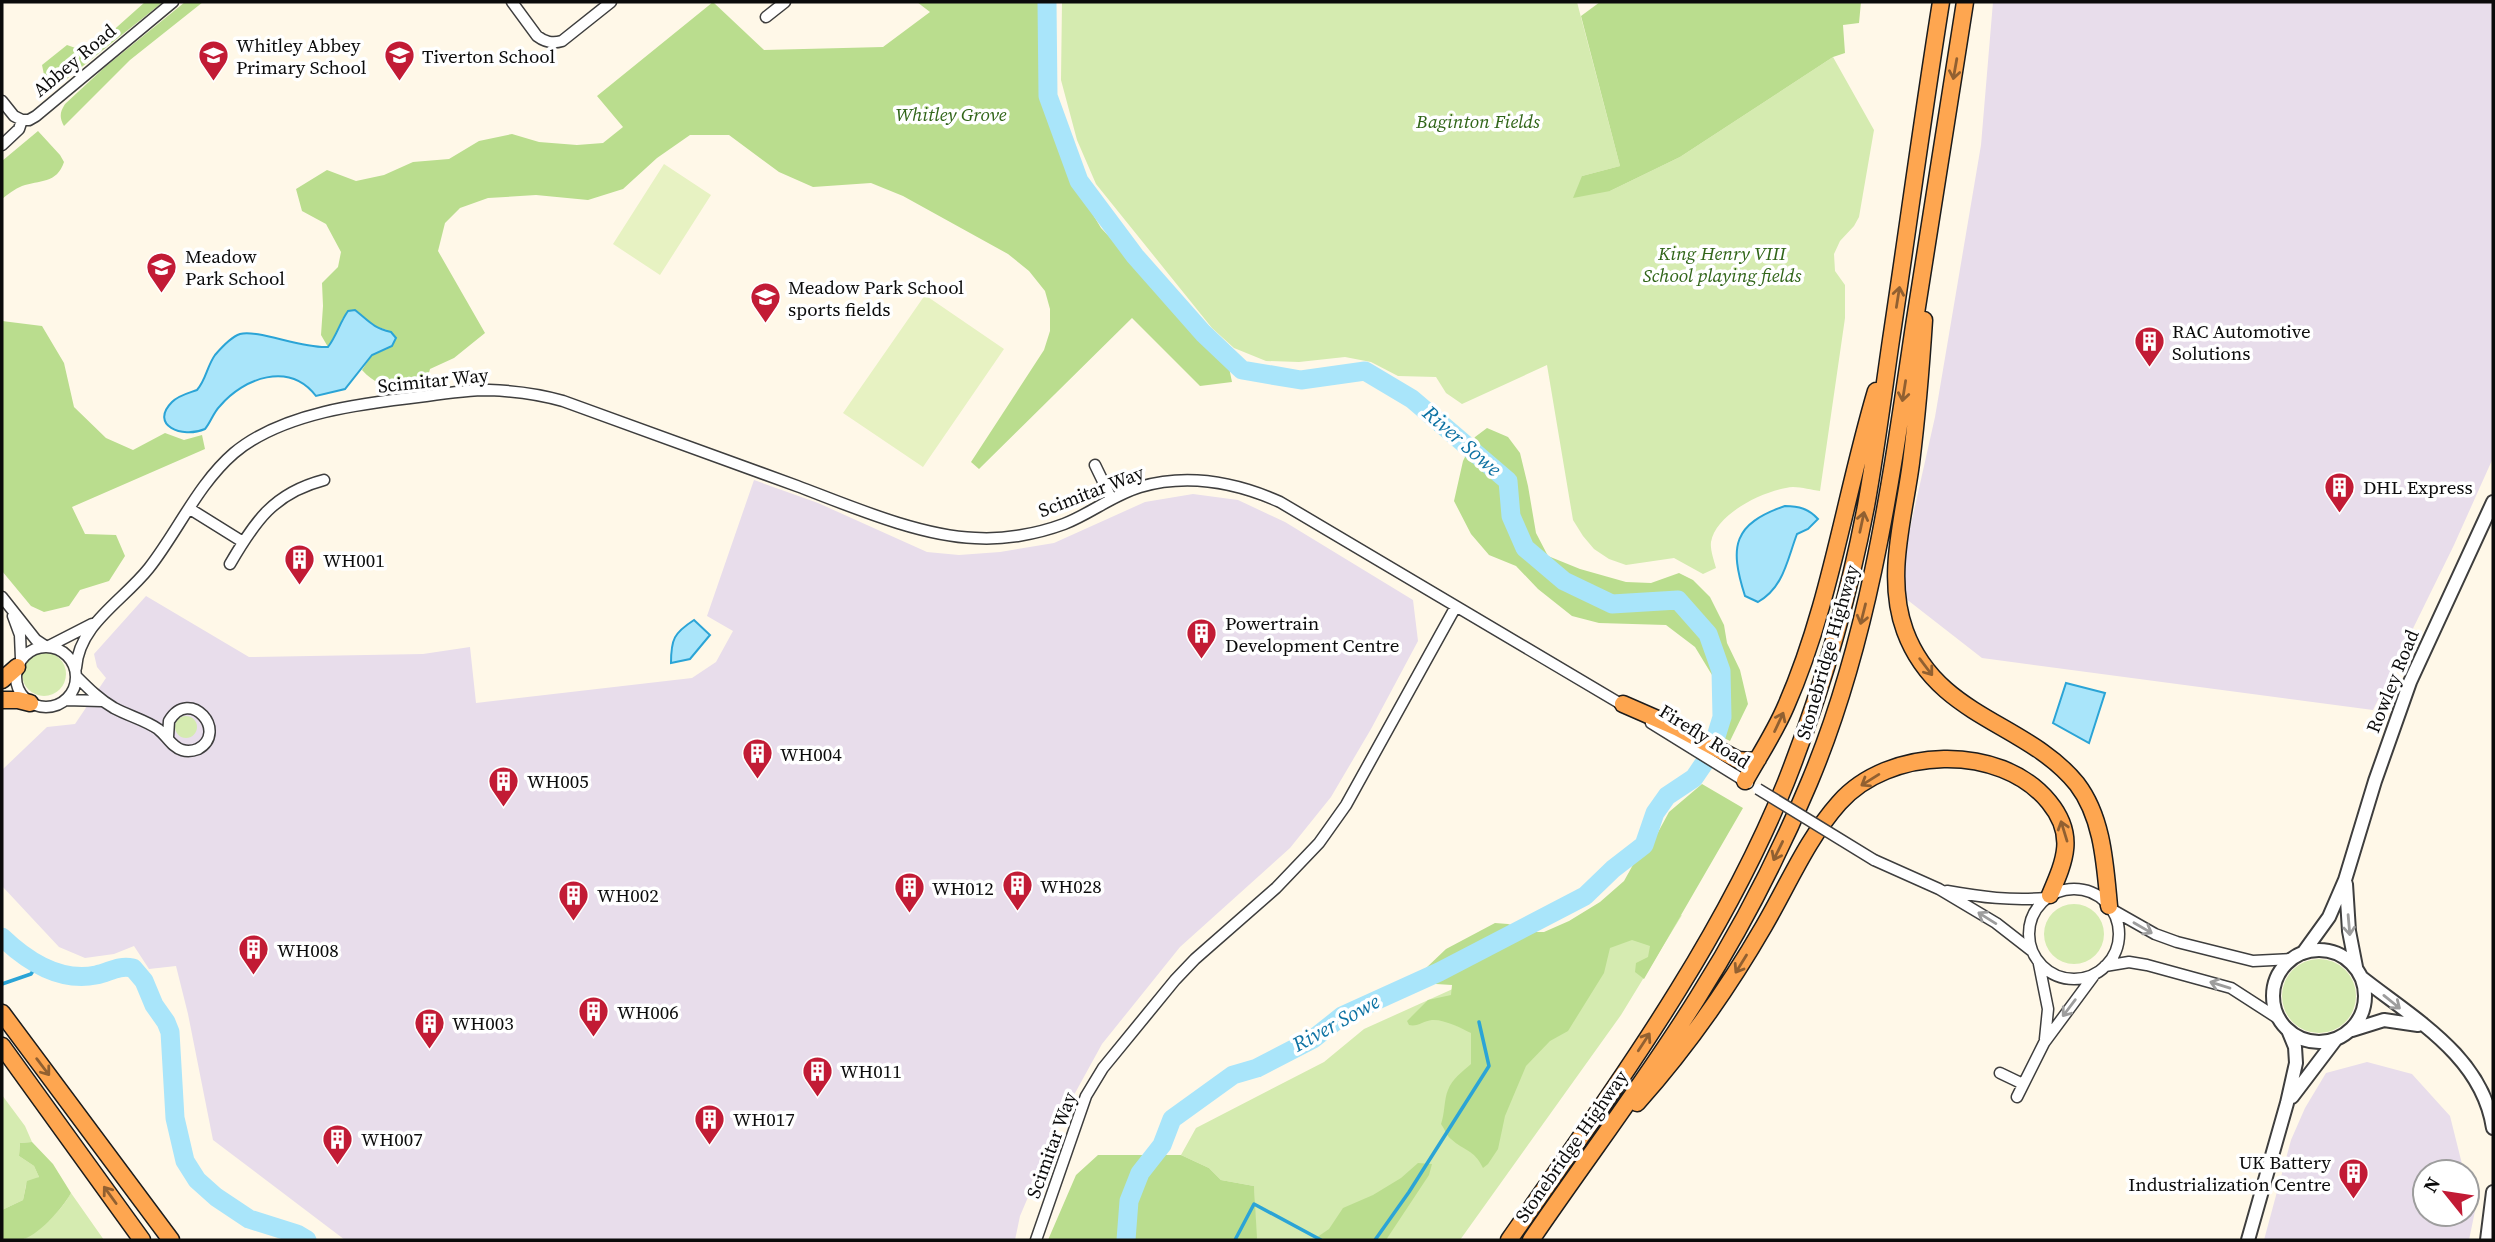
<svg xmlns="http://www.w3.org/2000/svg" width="2495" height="1242" viewBox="0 0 2495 1242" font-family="'Source Serif 4',serif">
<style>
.industrial{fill:#e8ddeb}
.green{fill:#d5ebb0}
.forest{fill:#badd8e}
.pitch{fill:#e7f2c2}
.water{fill:#a9e5fa;stroke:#2ba4d6;stroke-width:2}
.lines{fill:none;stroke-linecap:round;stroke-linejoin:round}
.stream{stroke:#2ba4d6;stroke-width:3.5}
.river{stroke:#a9e5fa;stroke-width:19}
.minor-casing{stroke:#3e3e3e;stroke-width:13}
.tertiary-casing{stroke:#3e3e3e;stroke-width:16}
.trunk-casing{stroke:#1c1c1c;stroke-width:19}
.minor{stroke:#fff;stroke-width:10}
.tertiary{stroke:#fff;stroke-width:12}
.trunk{stroke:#fea650;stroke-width:16}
.minor-bridge-casing{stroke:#3e3e3e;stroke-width:13;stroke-linecap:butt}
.minor-bridge{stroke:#fff;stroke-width:10}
.oneway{stroke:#916031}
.oneway2{stroke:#9d9d9d}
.labels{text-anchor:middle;stroke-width:7;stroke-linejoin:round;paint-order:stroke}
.poi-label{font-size:19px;fill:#0b0b0b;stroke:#fff;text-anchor:start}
.street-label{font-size:19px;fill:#0b0b0b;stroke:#fff}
.park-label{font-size:19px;font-style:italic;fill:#306518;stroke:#fff}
.water-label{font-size:21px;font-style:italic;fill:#0d72a3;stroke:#fff}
</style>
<rect width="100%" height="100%" fill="#fff8e8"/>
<path class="industrial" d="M1993,2H2493V458L2454,545L2373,710L1982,658L1896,591L1935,417L1981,145Z
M754,480L818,503L927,552L959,555L1000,552L1054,543L1145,502L1193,494L1238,500L1285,522L1413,600L1418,641L1371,729L1331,797L1290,848L1180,947L1102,1044L1063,1115L1020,1216L1015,1240H345L213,1140L188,1014L176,966L149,969L134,946L114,954L85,958L59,947L2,886V770L47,727L75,724L106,678L97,667L94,654L146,596L249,657L423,654L470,647L476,703L692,678L716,662L733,631L707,616Z
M2367,1062L2412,1074L2450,1116L2464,1172H2425V1214H2467V1182L2475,1211L2469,1240H2264L2291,1140L2305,1108L2326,1073Z"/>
<path class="green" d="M1062,2H1577L1620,166L1582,176L1610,191L1680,157L1833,57L1874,130L1859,217L1854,226L1840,241L1834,254L1835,271L1845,285V318L1820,491C1812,490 1802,487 1793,487C1766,489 1716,513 1711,542C1710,550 1714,560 1716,568L1703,574L1674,558L1626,565L1609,559L1594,549L1583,536L1573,520L1547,365L1462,404L1446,393L1436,377L1398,376L1371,362L1345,357L1299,362L1266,361L1234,348L1212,328L1096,184L1077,140L1061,80Z
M22 674a22 22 0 1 1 44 0a22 22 0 1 1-44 0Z
M175 727a11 11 0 1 1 22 0a11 11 0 1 1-22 0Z
M2044 934a30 30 0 1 1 60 0a30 30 0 1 1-60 0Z
M1682,915L1621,1015L1460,1240H1256L1254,1186L1221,1180L1209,1168L1181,1155L1196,1128L1324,1062L1364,1029L1497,969Z
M2282 996a37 37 0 1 1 74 0a37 37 0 1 1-74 0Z
M2,1095L25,1126L32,1142L20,1143L19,1156L34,1166L39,1177L26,1185L23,1200L2,1210Z
M71,1193L104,1240H22C41,1229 60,1213 71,1193Z"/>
<path class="forest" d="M145,2H163L48,94L42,65L67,45L84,51L108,35Z
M185,2H203L130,60L64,126C59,117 60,112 65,104L105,67Z
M713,2L764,50L883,47L930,12L917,2H1042L1045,96L1074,183L1101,228L1228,363L1232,382L1200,386L1132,318L979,469L971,462L1044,350L1050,331V309L1045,291L1029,271L1008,254L903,196L871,183L813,187L779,172L729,135H690L657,158L623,189L588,200L536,195L488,198L460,208L445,223L438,251L485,333L454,358L430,369L426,383C400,389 381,391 362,370L372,355L387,349V330L369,324L355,310L342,319L341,325L328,347L321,335L323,306L322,283L338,267L341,252L326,224L302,211L296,189L327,170L356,181L384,175L413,162L449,159L479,141L512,134L539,142L577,145L603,143L623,127L597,96Z
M1600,2H1861L1859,23L1843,25L1845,53L1833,57L1680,157L1610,191L1573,198L1582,176L1620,166L1581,16Z
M38,131L60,155L64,162C57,184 39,180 22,186C15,189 8,194 2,199V161Z
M2,321L42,326L64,363L74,407L106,438L133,450L165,433L184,440L202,435L205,449L72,507L85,534L116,535L125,556L109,581L80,590L69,606L44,612L31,606L2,571Z
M1487,428L1508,437L1520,453L1528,486L1536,533L1548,556L1580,569L1626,582L1651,583L1679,573L1693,580L1710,597L1724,625L1727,643L1740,670L1748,704L1730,741L1722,737L1720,712L1712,675L1695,647L1666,625L1599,623L1572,616L1538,589L1516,566L1489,555L1471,534L1454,501L1463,461L1475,437Z
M1702,784L1743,808L1644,979L1635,972L1636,963L1648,957L1650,946L1632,940L1610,948L1604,973L1568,1031L1550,1041L1526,1066L1505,1116L1498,1149L1488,1164L1483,1168C1474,1149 1464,1151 1451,1139C1447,1136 1444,1128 1441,1124C1445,1113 1444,1099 1448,1090C1452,1079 1463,1071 1471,1064V1033C1461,1028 1444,1019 1432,1020C1423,1021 1418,1027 1409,1025L1407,1021L1428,1000L1451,995L1452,985L1436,984L1425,969L1446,949L1495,923L1508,924L1530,932H1544L1569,921L1600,902L1624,881L1634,863L1649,849L1669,812Z
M32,1142L53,1164L71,1193C63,1208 36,1238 20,1240C14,1241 7,1240 2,1240V1210L23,1200L27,1181L39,1177L34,1166L19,1156L20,1143Z
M1098,1155H1181L1209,1168L1221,1180L1254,1186L1257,1238L1256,1240H1048L1076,1175Z
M1418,1163L1432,1164L1429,1175L1386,1240H1313L1329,1229L1343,1208L1373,1195L1401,1178Z"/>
<path class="pitch" d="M664,164L711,195L660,275L613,244Z
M925,295L1004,349L923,467L843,413Z"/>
<path class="water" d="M355,310C370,322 372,327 391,332L396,338L392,346L372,355L345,389L316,396C289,361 244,378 220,406C213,413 211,422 205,429C182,439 149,425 172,402C179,395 189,393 197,390C206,380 207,366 215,355C221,348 231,337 240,334C257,329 303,349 328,347C337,335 340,322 348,311Z
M1785,506C1799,506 1809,509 1818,519L1808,529L1797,534C1787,560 1784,587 1758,602L1745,596C1729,546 1733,524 1785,506Z
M694,620L710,635L690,659L671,663C671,639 674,633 694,620Z
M2066,683L2105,693L2089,743L2053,723Z"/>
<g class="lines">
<path class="stream" d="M2,984L31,974L37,965
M1235,1240L1254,1204L1321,1240
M1375,1240L1409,1192L1489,1066L1479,1022"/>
<path class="river" d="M1047,2L1048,96L1079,181L1135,256L1203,333L1242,370L1301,380L1365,371L1412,399L1508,481L1511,516L1525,548L1564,581L1612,604L1678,600L1708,634L1721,671L1722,717L1711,753L1694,778L1667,796L1655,813L1644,845L1613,869L1585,896L1439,972L1342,1016L1313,1039L1257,1068L1233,1075L1172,1119L1162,1145L1140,1173L1129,1201L1126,1240
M2,937C27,961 60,982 96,975C110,972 118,965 133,968L144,981L154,1005L166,1022L170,1032L175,1118L185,1161L197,1180L216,1197L249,1219L297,1234L307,1240"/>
<defs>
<path id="minor" d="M512,2L537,36C545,42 552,44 562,41L611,2
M766,17L785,2
M2,101L14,116L22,120
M22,120H29L36,116L173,2
M2,145L19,129L22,120
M1095,465L1111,498
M190,509L243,542
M230,564C255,521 274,493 324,480
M2,597L36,640L45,646
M13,616L20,635L21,659
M49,646L92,624
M16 677a30 30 0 1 1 60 0a30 30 0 1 1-60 0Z
M76,668C79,624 123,601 149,568C178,531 198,484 234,453C283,412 365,403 426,396C447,393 468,390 489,390C515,391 539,394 563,401C641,429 719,457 797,486C850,506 919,536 975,538C1004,540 1037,534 1064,524C1090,514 1113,495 1140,487C1188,473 1235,482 1280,502L1626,707
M77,677C89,689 100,700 114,708C129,716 145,720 158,729C167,736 172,747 182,750C188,752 193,751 198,749C229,732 190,686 169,721L168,737
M66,700L102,701
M1651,723L1748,783
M1874,860L1939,889L1996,923L2032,951
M2029 934a45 45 0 1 1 90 0a45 45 0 1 1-90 0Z
M1947,891C1981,897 2011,901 2046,898
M2111,909L2155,934L2177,942L2253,961L2291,959
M2039,964L2048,1009L2045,1039
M2105,966L2129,962L2147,965L2231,988L2279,1019
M2000,1073L2023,1084
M2017,1097L2044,1043L2095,974
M1036,1240L1086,1096L1103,1068L1175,980L1195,959L1276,888L1319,843L1346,805L1455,608"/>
<path id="tertiary" d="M2346,884L2349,931L2356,967
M2273 996a46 46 0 1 1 92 0a46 46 0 1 1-92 0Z
M2303,953L2329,917L2345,880L2375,781L2410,682L2493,502
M2361,977C2414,1019 2482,1056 2493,1128
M2352,1030L2384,1020L2418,1025
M2292,1097L2336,1039
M2248,1240L2287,1103L2296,1063L2295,1047L2288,1030
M2487,1240L2493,1192"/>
<path id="trunk" d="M1924,320C1921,367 1917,415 1911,463C1904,517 1885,577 1905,631C1937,718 2027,722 2077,784C2103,818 2105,865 2109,906
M2,680L17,667
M2,700H18L30,703
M1623,704L1678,728L1738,760L1751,761L1758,759
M1745,781C1759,756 1775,732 1786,706C1830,606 1845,495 1876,391
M2,1013L171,1240
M2,1046L142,1240
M1637,1103C1686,1048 1727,990 1764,926C1788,885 1807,839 1839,803C1888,747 2000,742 2049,802C2076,835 2065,860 2050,895
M1509,1240C1610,1094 1719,948 1786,782C1821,693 1848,600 1866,506C1876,451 1883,395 1891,340C1908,227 1923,114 1941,2
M1531,1240C1586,1159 1646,1081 1698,997C1741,929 1778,857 1809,783C1870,638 1891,481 1914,326C1930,218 1949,110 1965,2"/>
</defs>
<use href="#minor" class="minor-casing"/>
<use href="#tertiary" class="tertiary-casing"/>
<use href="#trunk" class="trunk-casing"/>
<use href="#minor" class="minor"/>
<use href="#tertiary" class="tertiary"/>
<use href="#trunk" class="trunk"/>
<defs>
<path id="minor-bridge" d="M1758,789L1874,860"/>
</defs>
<use href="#minor-bridge" class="minor-bridge-casing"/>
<use href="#minor-bridge" class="minor-bridge"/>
</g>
<defs><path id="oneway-shaft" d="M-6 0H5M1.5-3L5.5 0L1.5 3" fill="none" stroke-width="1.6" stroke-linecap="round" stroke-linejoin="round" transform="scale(1.75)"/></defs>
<g class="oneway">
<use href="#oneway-shaft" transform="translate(1955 69) rotate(100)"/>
<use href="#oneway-shaft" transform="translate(1898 297) rotate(-81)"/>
<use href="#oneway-shaft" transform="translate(1904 391) rotate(99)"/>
<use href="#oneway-shaft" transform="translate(1862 522) rotate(-78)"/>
<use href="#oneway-shaft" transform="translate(1863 614) rotate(104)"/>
<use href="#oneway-shaft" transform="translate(1926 667) rotate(53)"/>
<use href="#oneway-shaft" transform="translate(1779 722) rotate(-65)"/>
<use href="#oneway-shaft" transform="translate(1870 780) rotate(148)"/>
<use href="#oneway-shaft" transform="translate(2064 831) rotate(-107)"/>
<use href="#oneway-shaft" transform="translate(1778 851) rotate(116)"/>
<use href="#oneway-shaft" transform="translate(1741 964) rotate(122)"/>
<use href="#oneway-shaft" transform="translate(1644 1042) rotate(-57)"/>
<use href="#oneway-shaft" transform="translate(43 1067) rotate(53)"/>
<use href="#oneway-shaft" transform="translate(110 1195) rotate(-126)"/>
</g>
<g class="oneway2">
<use href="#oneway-shaft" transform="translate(1987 918) rotate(-148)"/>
<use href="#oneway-shaft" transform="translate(2349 925) rotate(85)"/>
<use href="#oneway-shaft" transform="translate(2143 928) rotate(30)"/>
<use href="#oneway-shaft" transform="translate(2220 985) rotate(-163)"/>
<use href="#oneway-shaft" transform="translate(2392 1002) rotate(39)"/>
<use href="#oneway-shaft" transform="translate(2069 1008) rotate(127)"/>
</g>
<defs>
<symbol id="school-pin" viewBox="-11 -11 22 30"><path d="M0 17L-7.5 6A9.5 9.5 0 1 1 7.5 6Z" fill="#c21b35" stroke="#fff"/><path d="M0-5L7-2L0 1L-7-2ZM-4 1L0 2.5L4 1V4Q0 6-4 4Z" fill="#fff"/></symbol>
<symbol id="building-pin" viewBox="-11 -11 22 30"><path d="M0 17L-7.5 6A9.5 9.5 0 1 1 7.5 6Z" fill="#c21b35" stroke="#fff"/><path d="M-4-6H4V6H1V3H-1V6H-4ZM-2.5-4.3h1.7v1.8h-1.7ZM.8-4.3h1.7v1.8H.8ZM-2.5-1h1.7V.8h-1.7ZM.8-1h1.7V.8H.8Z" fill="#fff"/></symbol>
</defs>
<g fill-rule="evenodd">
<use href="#school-pin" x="196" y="38" width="35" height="47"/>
<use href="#school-pin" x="382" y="38" width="35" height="47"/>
<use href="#school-pin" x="144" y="250" width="35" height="47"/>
<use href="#school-pin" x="748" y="280" width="35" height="47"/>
<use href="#building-pin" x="2132" y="324" width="35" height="47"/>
<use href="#building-pin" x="2322" y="470" width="35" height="47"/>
<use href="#building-pin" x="282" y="542" width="35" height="47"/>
<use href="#building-pin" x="1184" y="616" width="35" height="47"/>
<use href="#building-pin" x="740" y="736" width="35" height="47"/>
<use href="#building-pin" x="486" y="764" width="35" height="47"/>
<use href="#building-pin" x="1000" y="868" width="35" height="47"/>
<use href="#building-pin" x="892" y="870" width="35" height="47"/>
<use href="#building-pin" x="556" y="878" width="35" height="47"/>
<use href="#building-pin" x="236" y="932" width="35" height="47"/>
<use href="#building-pin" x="576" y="994" width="35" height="47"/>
<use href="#building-pin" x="412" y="1006" width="35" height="47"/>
<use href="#building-pin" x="800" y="1054" width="35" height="47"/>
<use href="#building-pin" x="692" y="1102" width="35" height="47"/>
<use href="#building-pin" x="320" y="1122" width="35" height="47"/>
<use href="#building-pin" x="2336" y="1156" width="35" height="47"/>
</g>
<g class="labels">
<g class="poi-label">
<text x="236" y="52">Whitley Abbey<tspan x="236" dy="22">Primary School</tspan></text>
<text x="422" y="63">Tiverton School</text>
<text x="185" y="263">Meadow<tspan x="185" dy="22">Park School</tspan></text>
<text x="788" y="294">Meadow Park School<tspan x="788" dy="22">sports fields</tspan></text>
<text x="2172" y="338">RAC Automotive<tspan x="2172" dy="22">Solutions</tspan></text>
<text x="2363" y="494">DHL Express</text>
<text x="323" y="567">WH001</text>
<text x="1225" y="630">Powertrain<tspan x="1225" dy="22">Development Centre</tspan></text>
<text x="780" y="761">WH004</text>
<text x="527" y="788">WH005</text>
<text x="1040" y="893">WH028</text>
<text x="932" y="895">WH012</text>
<text x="597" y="902">WH002</text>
<text x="277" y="957">WH008</text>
<text x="617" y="1019">WH006</text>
<text x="452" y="1030">WH003</text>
<text x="840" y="1078">WH011</text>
<text x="733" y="1126">WH017</text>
<text x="361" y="1146">WH007</text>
<text x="2331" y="1169" text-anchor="end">UK Battery<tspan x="2331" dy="22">Industrialization Centre</tspan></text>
</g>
<g class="street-label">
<text transform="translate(74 60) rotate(-40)" y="7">Abbey Road</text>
<text transform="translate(433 380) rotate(-6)" y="7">Scimitar Way</text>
<text transform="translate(1091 491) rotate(-21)" y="7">Scimitar Way</text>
<text transform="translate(1827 652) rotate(-74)" y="7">Stonebridge Highway</text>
<text transform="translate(2392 681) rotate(-68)" y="7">Rowley Road</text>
<text transform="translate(1705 736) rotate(32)" y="7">Firefly Road</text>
<text transform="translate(1051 1145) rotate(-70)" y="7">Scimitar Way</text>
<text transform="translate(1571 1146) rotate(-55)" y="7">Stonebridge Highway</text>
</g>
<g class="park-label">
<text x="951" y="121">Whitley Grove</text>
<text x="1478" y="128">Baginton Fields</text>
<text x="1722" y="260">King Henry VIII<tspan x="1722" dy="22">School playing fields</tspan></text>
</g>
<g class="water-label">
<text transform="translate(1462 441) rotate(41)" y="7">River Sowe</text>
<text transform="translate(1336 1023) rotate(-29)" y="7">River Sowe</text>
</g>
</g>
<rect width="2495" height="1242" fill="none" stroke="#0b0b0b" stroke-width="7"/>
<g transform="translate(2446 1193) rotate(300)"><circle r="33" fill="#ffffff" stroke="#9d9d9d" stroke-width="2"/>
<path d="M0-5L12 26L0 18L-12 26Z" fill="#c21b35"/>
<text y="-10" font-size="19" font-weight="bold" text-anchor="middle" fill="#0b0b0b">N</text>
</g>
</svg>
